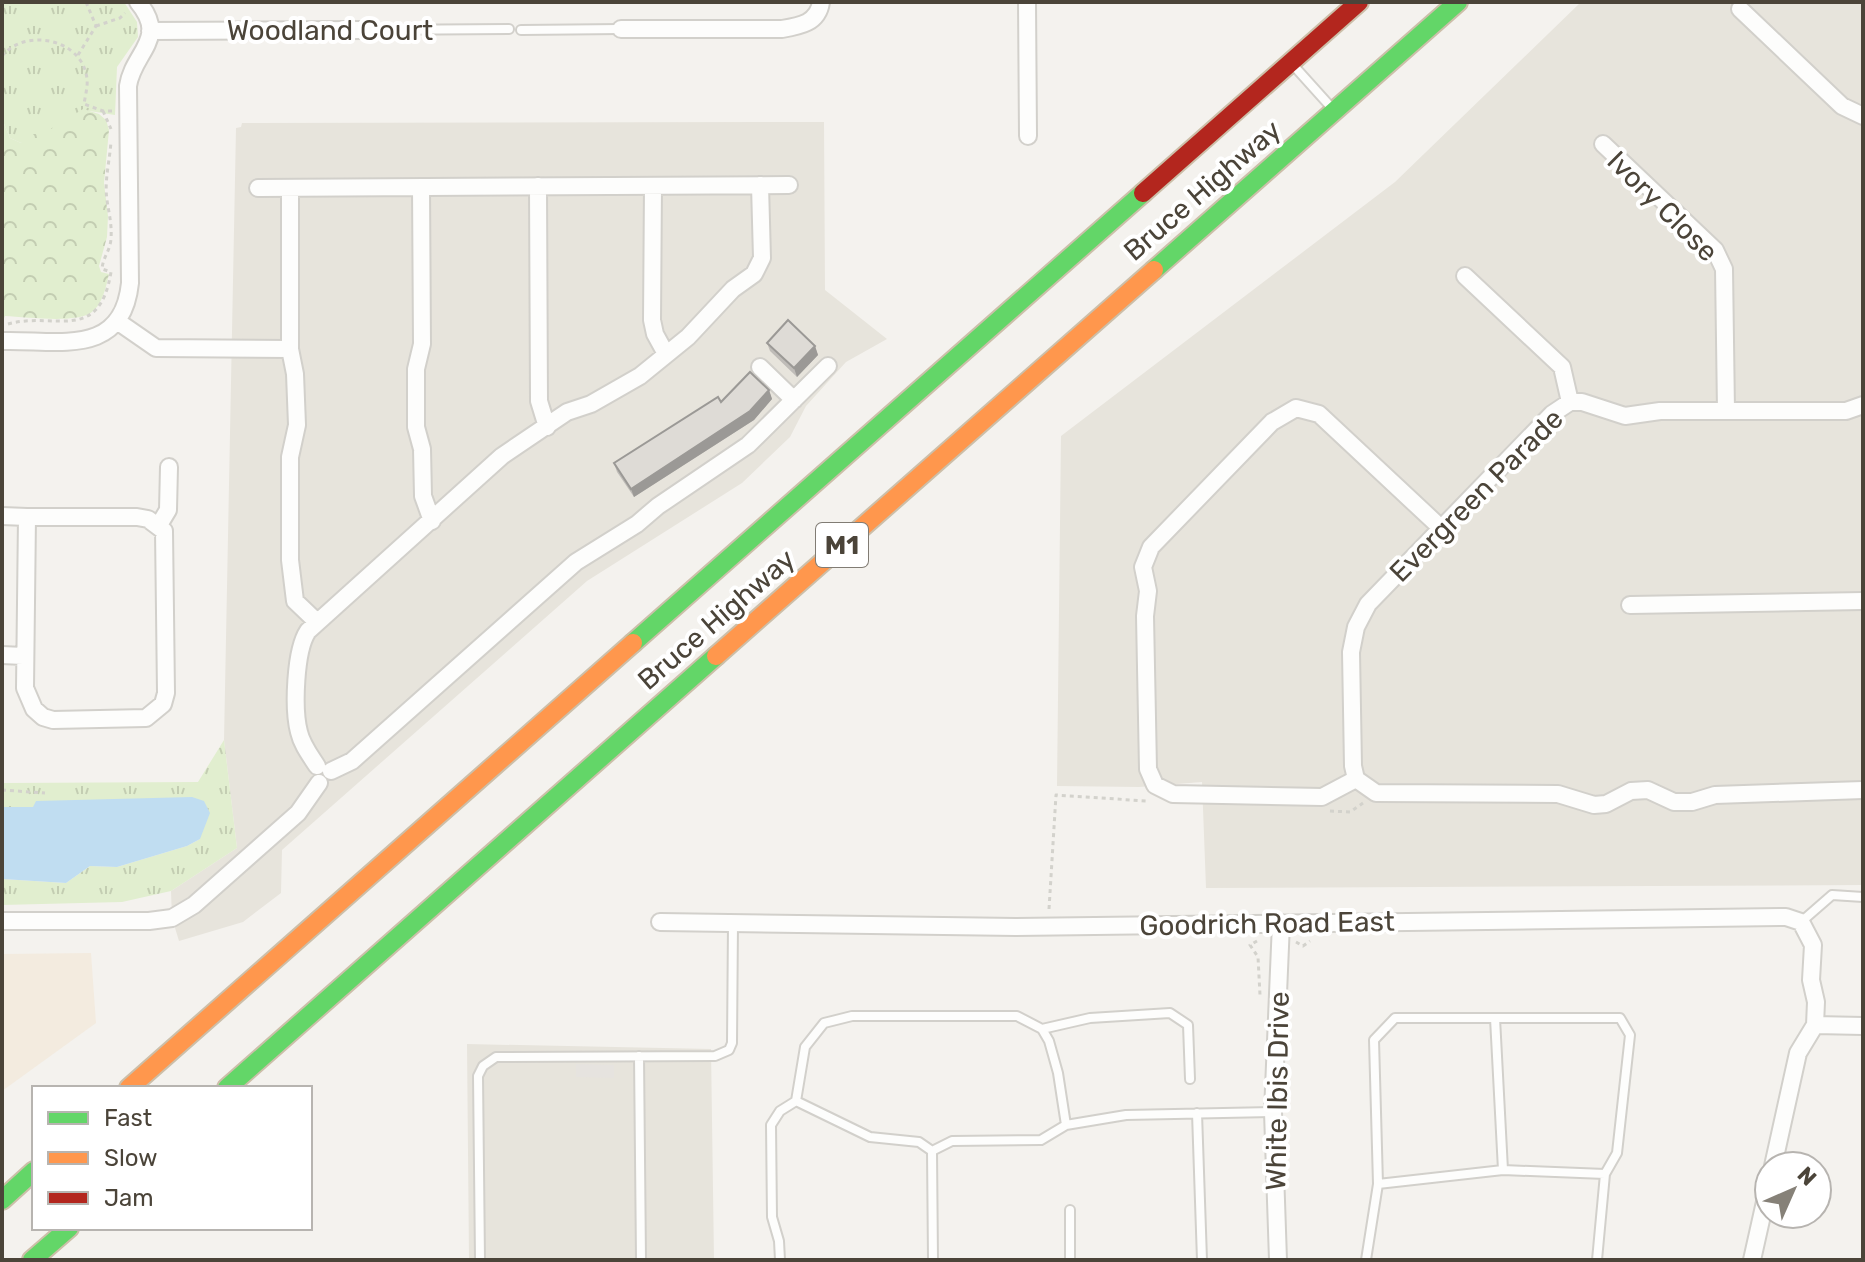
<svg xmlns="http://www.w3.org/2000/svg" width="1865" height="1262" viewBox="0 0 1865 1262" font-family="Rubik,sans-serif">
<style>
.residential{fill:#e7e4dc}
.commercial{fill:#f3ebdf}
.grass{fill:url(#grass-tufts)}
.forest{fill:url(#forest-crowns)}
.parking{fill:#e6e3df}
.water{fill:#c0ddf1}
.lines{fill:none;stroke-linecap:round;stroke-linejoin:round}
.lane-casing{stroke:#d2d0cb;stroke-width:12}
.street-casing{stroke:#d2d0cb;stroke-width:20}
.fast-casing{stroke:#ccbfa9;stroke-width:22}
.slow-casing{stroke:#ccbfa9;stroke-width:22}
.jam-casing{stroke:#ccbfa9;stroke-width:22}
.path{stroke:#d3d2cc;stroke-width:3;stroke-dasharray:4 4;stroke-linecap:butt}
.lane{stroke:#fdfdfc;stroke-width:8}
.street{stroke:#fdfdfc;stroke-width:16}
.fast{stroke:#63d668;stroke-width:18}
.slow{stroke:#ff974d;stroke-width:18}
.jam{stroke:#b3261e;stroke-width:18}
.wall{fill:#bfbcb8}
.shaded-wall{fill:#9b9996}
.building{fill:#dedbd6;stroke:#9b9996;stroke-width:2}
.labels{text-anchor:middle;stroke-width:8;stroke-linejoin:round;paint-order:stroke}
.shield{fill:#fff;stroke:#817c74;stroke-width:2}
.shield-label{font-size:26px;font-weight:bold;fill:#4b4439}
.street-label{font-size:28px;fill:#4b4439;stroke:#fff}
</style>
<defs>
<pattern id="grass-tufts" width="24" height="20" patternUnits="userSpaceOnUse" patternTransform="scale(2)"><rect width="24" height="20" fill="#e1eecf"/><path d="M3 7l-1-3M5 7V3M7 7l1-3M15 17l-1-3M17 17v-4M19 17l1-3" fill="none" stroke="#c3cdb2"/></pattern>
<pattern id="forest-crowns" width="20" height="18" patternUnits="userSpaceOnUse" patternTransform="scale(2)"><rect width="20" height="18" fill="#e1eecf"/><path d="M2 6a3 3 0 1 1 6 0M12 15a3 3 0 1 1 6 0" fill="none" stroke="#c3cdb2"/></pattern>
</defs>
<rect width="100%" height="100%" fill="#f4f2ee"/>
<path class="residential" d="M1581,2H1863V885L1206,888L1202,782L1139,787L1057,786L1061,436L1395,182Z
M824,122L825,290L887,339L846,362L806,406L790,437L742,483L587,581L282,850L281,893L243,922L179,941L172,918L171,891L237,848L224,740L236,128L241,127L242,123Z
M467,1044L711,1049L714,1260H469Z"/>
<path class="commercial" d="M91,953L96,1023L2,1091V954Z"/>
<path class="grass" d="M2,2H124L137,22L138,37L117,67L115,115L83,110L43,135L21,143L10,138L2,119Z
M224,740L237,848L171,891L122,902L2,905V879L66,883L90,866L117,867L187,846L200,839L33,807H2V783L198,782Z"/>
<path class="forest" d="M83,109L99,114L106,120L109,130L104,183L108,216L107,237L99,266L101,272L109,274C106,287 102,307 89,314C71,323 26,317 5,316L2,322V119L10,138L21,143L29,134H43Z"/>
<path class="parking" d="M576,1064L614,1065V1078L576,1077Z"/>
<path class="water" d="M192,797L204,801L210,813L200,839L187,846L117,867L90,866L66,883L2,879V807H33L36,801Z"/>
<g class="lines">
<defs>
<path id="lane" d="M366,30L509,29
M521,30L621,29
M1294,66L1330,106
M1801,922L1832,895L1863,897
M1495,1018L1503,1170
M1042,1029L1090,1018L1170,1013L1188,1025L1190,1079
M639,1056L641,1260
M1197,1113L1202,1260
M1066,1125L1058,1073L1049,1041L1042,1029L1017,1016H852L824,1023L805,1047L796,1101L870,1137L919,1142L932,1151L952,1141L1041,1140L1066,1125L1126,1115L1273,1112
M932,1151L933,1260
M1378,1184L1503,1170L1605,1174
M480,1260L478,1076L483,1066L496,1057L715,1056L729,1050L732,1043L733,924
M780,1260L779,1241L772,1217L771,1125L780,1111L796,1101
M1070,1260V1210
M1366,1260L1378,1184L1374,1040L1395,1018H1620L1630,1035L1617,1153L1605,1174L1597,1260"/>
<path id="street" d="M1027,2L1028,136
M1740,9L1842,106L1863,116
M621,29H782C800,26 818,23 821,2
M150,31L366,30
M1603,144L1715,250L1724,269L1726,411
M538,186L539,401L547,427
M653,186L652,320L655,334L666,354
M421,187L422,344L416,369V427L422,449L423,496L432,521
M258,188L789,185
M290,188V349L295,374L297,425L290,457V560L295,601L317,622
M1465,276L1562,367L1570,402
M117,321L156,348L290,349
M2,341C57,339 122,359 130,283L128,86C133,52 169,39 138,2
M760,367L794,400
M2,516L27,517L25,688L34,709L43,717L53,720L146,718L163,704L166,693L164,531L148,519L137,517H27
M159,525L168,510L169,467
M1630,605L1863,601
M2,655L23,656
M317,766C310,755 302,745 299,732C293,709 295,650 308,631L502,456L567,412L591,404L640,376L688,337L733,289L754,274L762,258L760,185
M331,771L352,761L576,562L637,524L658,506L748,445L828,366
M1356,779L1322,797L1173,794L1155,785L1148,769L1145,616L1148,591L1143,567L1151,547L1272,422L1296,408L1319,414L1441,528
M1356,779L1353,766L1351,652L1356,627L1368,604L1552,414L1570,402H1582L1625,416L1660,411H1846L1863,405
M1356,779L1376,793L1558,794L1594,805L1606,804L1631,791L1648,790L1674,802H1692L1715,795L1863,790
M2,921H149L172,918L194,905L298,813L319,783
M660,922L1016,927L1786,917L1801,922L1813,945L1811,980L1816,1002L1815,1025L1798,1053L1773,1166
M1815,1025L1863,1026
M1278,1260L1273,1112L1281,923
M1752,1260L1769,1184"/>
<path id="fast" d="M1154,270L1458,2
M633,643L1143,193
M227,1088L716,656
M2,1200L34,1171
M32,1260L69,1228"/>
<path id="slow" d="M716,656L1154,270
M129,1088L633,643"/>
<path id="jam" d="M1143,193L1359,2"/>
</defs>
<use href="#lane" class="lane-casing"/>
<use href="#street" class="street-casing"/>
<use href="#fast" class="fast-casing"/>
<use href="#slow" class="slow-casing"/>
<use href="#jam" class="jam-casing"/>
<path class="path" d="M96,26L120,18L125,13
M78,55L96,26L86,2
M2,56C26,27 83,39 87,79C88,86 85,97 84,104L103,111H112
M103,111L111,129
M8,324C54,311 99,345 111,272L102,269C103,257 110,251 111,239C112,224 109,214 107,200C104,181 110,160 111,141
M2,790L45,793
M1330,811L1350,812L1363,803
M1049,909L1056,795L1146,801
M1257,941L1250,945L1258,957L1260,995
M1296,942L1303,946L1310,941"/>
<use href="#lane" class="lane"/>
<use href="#street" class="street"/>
<use href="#fast" class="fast"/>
<use href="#slow" class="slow"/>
<use href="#jam" class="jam"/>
</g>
<path class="wall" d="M767,343L815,346L818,355L797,377L770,351Z
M769,390L772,399L754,420L634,497L617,472L614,463L721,402Z"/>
<path class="shaded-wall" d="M815,346L818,355L797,377L794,368Z
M769,390L772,399L754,420L634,497L631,489Z"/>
<path class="building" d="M788,320L815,346L794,368L767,343Z
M750,372L769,390L750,411L631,489L614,463L718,397L721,402Z"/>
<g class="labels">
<rect class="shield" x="816" y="523" width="52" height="44" rx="6"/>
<g class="shield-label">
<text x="842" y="554">M1</text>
</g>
<g class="street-label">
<text x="330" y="40">Woodland Court</text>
<text transform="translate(1202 190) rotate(-41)" y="10">Bruce Highway</text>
<text transform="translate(1663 206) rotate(45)" y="10">Ivory Close</text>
<text transform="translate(1476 495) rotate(-45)" y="10">Evergreen Parade</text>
<text transform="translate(716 619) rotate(-41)" y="10">Bruce Highway</text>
<text transform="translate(1267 923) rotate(-1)" y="10">Goodrich Road East</text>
<text transform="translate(1277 1091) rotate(-89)" y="10">White Ibis Drive</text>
</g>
</g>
<rect width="1865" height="1262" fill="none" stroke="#4b4439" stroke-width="8"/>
<rect x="32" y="1086" width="280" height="144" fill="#ffffff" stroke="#b7b4b0" stroke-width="2"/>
<rect x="48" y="1112" width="40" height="12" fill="#63d668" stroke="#b7b4b0" stroke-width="2"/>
<text x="104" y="1126" font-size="24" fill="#4b4439">Fast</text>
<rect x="48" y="1152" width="40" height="12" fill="#ff974d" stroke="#b7b4b0" stroke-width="2"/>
<text x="104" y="1166" font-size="24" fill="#4b4439">Slow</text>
<rect x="48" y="1192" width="40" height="12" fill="#b3261e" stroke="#b7b4b0" stroke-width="2"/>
<text x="104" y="1206" font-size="24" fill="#4b4439">Jam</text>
<g transform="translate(1793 1190) rotate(45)"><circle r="38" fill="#ffffff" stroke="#b7b4b0" stroke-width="2"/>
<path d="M0-6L14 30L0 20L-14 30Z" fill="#868178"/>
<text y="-12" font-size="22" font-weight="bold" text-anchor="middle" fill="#4b4439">N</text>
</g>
</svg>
